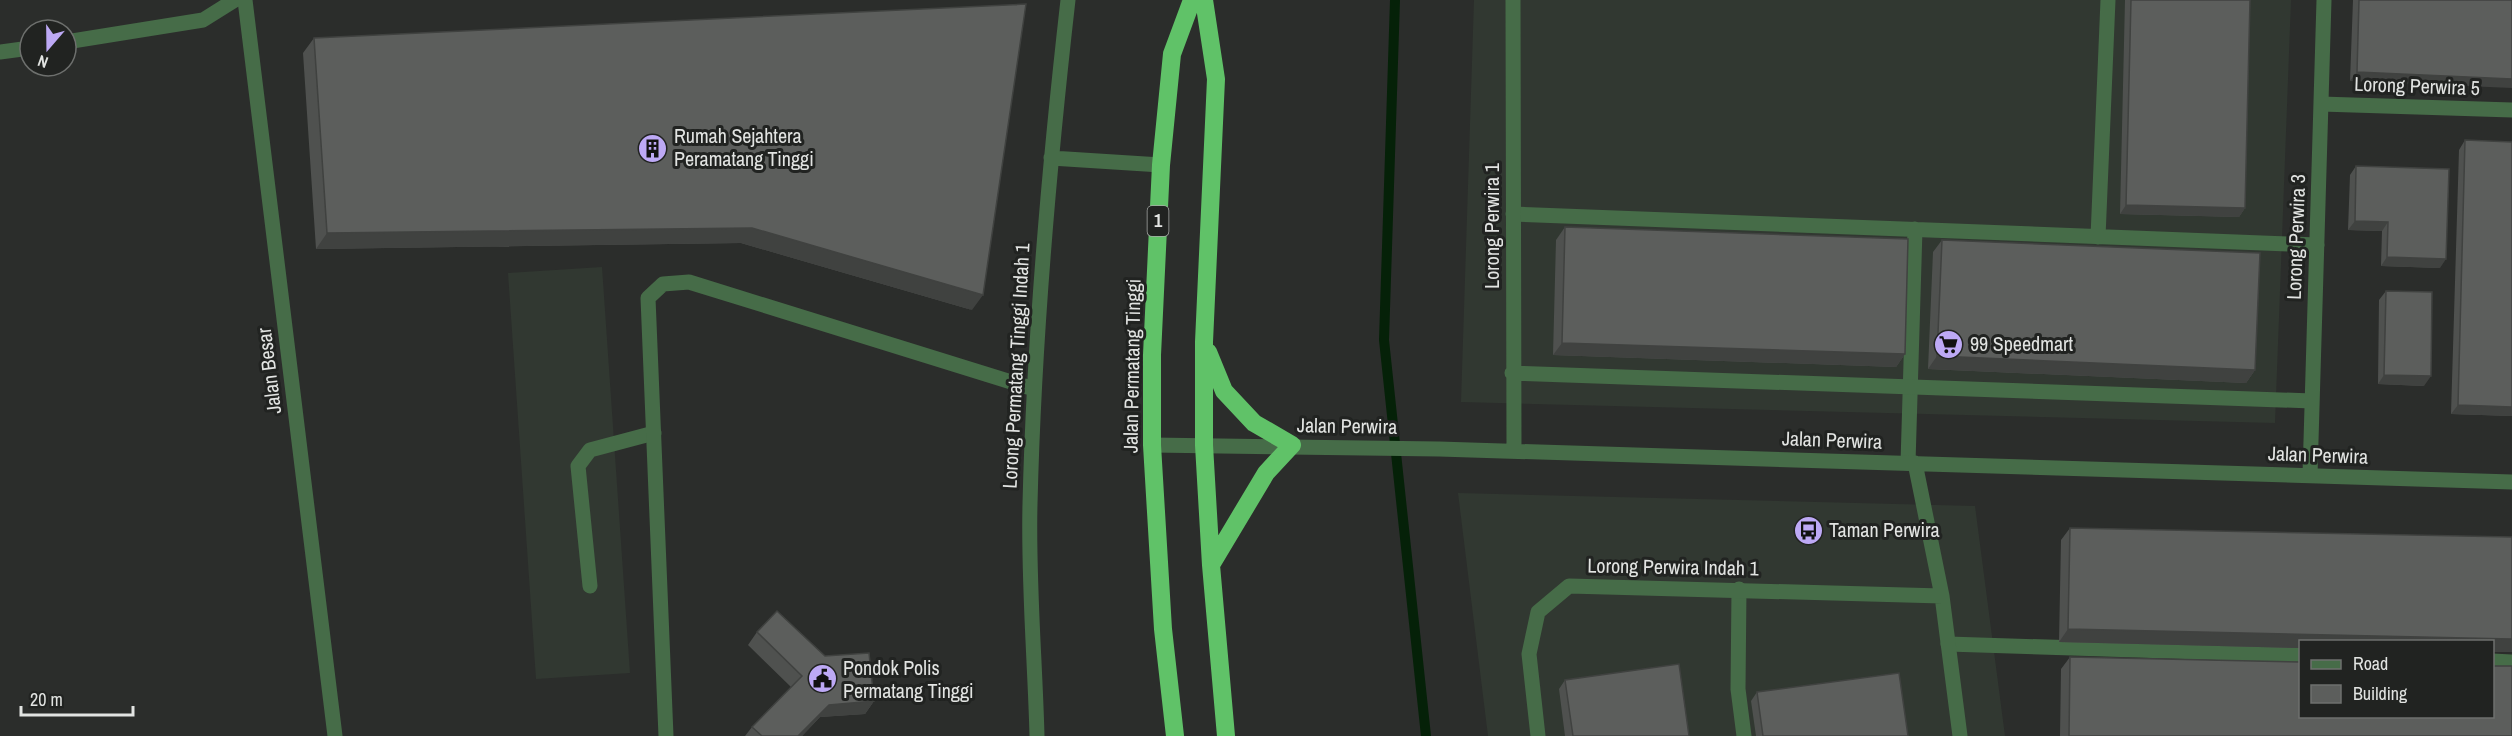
<svg xmlns="http://www.w3.org/2000/svg" width="2512" height="736" viewBox="0 0 2512 736" font-family="'Archivo Narrow',sans-serif">
<style>
.built{fill:#313831}
.lines{fill:none;stroke-linecap:round;stroke-linejoin:round}
.stream{stroke:#052108;stroke-width:10}
.lane{stroke:#466c48;stroke-width:15}
.street{stroke:#466c48;stroke-width:15}
.highway{stroke:#60c268;stroke-width:18}
.wall{fill:#4f514f}
.shaded-wall{fill:#404240}
.building{fill:#5c5e5c;stroke:#404240;stroke-width:1.5}
.labels{text-anchor:middle;stroke-width:6;stroke-linejoin:round;paint-order:stroke}
.shield{fill:#212321;stroke:#a8aaa8;stroke-width:1.5}
.shield-label{font-size:18px;font-weight:bold;fill:#e2e4e2}
.street-label{font-size:20px;fill:#e2e4e2;stroke:#212321}
.poi-label{font-size:20px;fill:#e2e4e2;stroke:#212321;text-anchor:start}
</style>
<rect width="100%" height="100%" fill="#2b2d2b"/>
<path class="built" d="M1474,0H2291L2275,423L1461,402Z
M602,267L630,673L536,679L508,273Z
M1458,493L1975,506L2005,736H1488Z"/>
<g class="lines">
<path class="stream" d="M1395,0L1384,340L1426,736"/>
<path class="lane" d="M1513,214L2317,245
M2098,237L2108,0
M1908,463L1915,229
M590,586L578,466L590,450L654,433
M1739,589L1738,689L1744,736
M1948,644L2300,655
M2492,661L2512,662"/>
<path class="street" d="M245,0L335,736
M1513,0L1514,451
M66,42L203,20L235,0
M0,52L30,48
M2321,104L2512,110
M1051,158L1161,165
M1512,373L2312,401
M1152,445L1439,449L2512,482
M1915,463L1942,596L1960,736
M2310,475L2324,0
M666,736L648,298L663,284L689,282L1034,389
M1037,736C1035,659 1028,581 1030,504C1034,335 1049,167 1068,0
M1538,736L1529,654L1538,612L1569,586L1942,596"/>
<path class="highway" d="M1204,0L1216,79L1204,342V445L1211,565L1226,736
M1208,352L1224,391L1254,423L1292,445L1266,473L1211,565
M1175,736L1163,629L1152,445V355L1161,165L1172,54L1192,0"/>
</g>
<path class="wall" d="M2125,0H2250L2245,208L2239,217L2120,214Z
M2353,0H2512L2350,81Z
M314,38L972,310L741,243L316,249L303,53Z
M2465,140L2512,416L2451,414L2459,150Z
M2356,166L2440,268L2381,266L2382,231L2348,230L2350,175Z
M1565,227L1905,354L1896,367L1553,355L1556,240Z
M1942,240L2255,370L2246,383L1928,369L1933,252Z
M2386,291L2424,386L2378,384L2379,300Z
M2070,528L2512,537V652H2493V642H2301V648L2059,642L2061,540Z
M757,632L825,656L874,701L865,714L820,717L802,736H745L752,727L791,687L748,645Z
M2070,657L2512,736H2060L2061,669Z
M1565,680L1689,736H1565L1559,689Z
M1757,692L1908,736H1756L1751,701Z"/>
<path class="shaded-wall" d="M2357,72L2512,79V88L2350,81Z
M2126,205L2245,208L2239,217L2120,214Z
M2355,221L2388,222L2382,231L2348,230Z
M752,228L983,295L972,310L741,243L316,249L327,233Z
M2387,257L2446,259L2440,268L2381,266Z
M1562,343L1905,354L1896,367L1553,355Z
M1937,356L2255,370L2246,383L1928,369Z
M2384,375L2431,376L2424,386L2378,384Z
M2458,405L2512,407V416L2451,414Z
M2068,629L2512,639V652H2493V642H2301V648L2059,642Z
M874,701L865,714L820,717L802,736H798L829,705Z"/>
<path class="building" d="M2131,0H2250L2245,208L2126,205Z
M2359,0H2512V79L2357,72Z
M1026,4L983,295L752,228L327,233L314,38Z
M2465,140L2512,142V407L2458,405Z
M2356,166L2449,169L2446,259L2387,257L2388,222L2355,221Z
M1565,227L1908,239L1905,354L1562,343Z
M1942,240L2260,253L2255,370L1937,356Z
M2386,291L2432,292L2431,376L2384,375Z
M2070,528L2512,537V639L2068,629Z
M777,611L825,656L869,653L874,701L829,705L798,736H762L752,727L802,676L757,632Z
M2070,657L2301,662V717H2493V666H2512V736H2069Z
M1679,664L1689,736H1573L1565,680Z
M1899,673L1908,736H1763L1757,692Z"/>
<defs>
<symbol id="building-disc" viewBox="-11 -11 22 22"><circle r="9.5" fill="#bda9f5" stroke="#212321"/><path d="M-4-6H4V6H1V3H-1V6H-4ZM-2.5-4.3h1.7v1.8h-1.7ZM.8-4.3h1.7v1.8H.8ZM-2.5-1h1.7V.8h-1.7ZM.8-1h1.7V.8H.8Z" fill="#111"/></symbol>
<symbol id="supermarket-disc" viewBox="-11 -11 22 22"><circle r="9.5" fill="#bda9f5" stroke="#212321"/><path d="M-6-5.5h2.5l.6 2H6L4.5 2H-2.5L-4.4-4H-6ZM-1.5 3.2a1.3 1.3 0 1 0 .1 0ZM3 3.2a1.3 1.3 0 1 0 .1 0Z" fill="#111"/></symbol>
<symbol id="bus-disc" viewBox="-11 -11 22 22"><circle r="9.5" fill="#bda9f5" stroke="#212321"/><path d="M-5-6H5V4H4V6H2V4H-2V6H-4V4H-5ZM-3.5-4V0h7V-4ZM-3.5 1.2v1.5H-2V1.2ZM2 1.2v1.5H3.5V1.2Z" fill="#111"/></symbol>
<symbol id="civic-disc" viewBox="-11 -11 22 22"><circle r="9.5" fill="#bda9f5" stroke="#212321"/><path d="M-.6-6.5H3V-4.5H.6V-3L4-1V1h2V6H-6V1h2V-1L-.6-3ZM-1.2 2.5V6h2.4V2.5Z" fill="#111"/></symbol>
</defs>
<g fill-rule="evenodd">
<use href="#building-disc" x="636" y="132" width="33" height="33"/>
<use href="#supermarket-disc" x="1932" y="328" width="33" height="33"/>
<use href="#bus-disc" x="1792" y="514" width="33" height="33"/>
<use href="#civic-disc" x="806" y="662" width="33" height="33"/>
</g>
<g class="labels">
<rect class="shield" x="1147.5" y="206" width="21" height="30" rx="4.5"/>
<g class="shield-label">
<text x="1158" y="227">1</text>
</g>
<g class="street-label">
<text transform="translate(2417 86) rotate(2)" y="7">Lorong Perwira 5</text>
<text transform="translate(1492 226) rotate(-90)" y="7">Lorong Perwira 1</text>
<text transform="translate(2296 237) rotate(-88)" y="7">Lorong Perwira 3</text>
<text transform="translate(1016 366) rotate(-87)" y="7">Lorong Permatang Tinggi Indah 1</text>
<text transform="translate(1132 366) rotate(-89)" y="7">Jalan Permatang Tinggi</text>
<text transform="translate(269 371) rotate(-97)" y="7">Jalan Besar</text>
<text transform="translate(1347 426) rotate(1)" y="7">Jalan Perwira</text>
<text transform="translate(1832 440) rotate(2)" y="7">Jalan Perwira</text>
<text transform="translate(2318 455) rotate(2)" y="7">Jalan Perwira</text>
<text transform="translate(1673 567) rotate(1)" y="7">Lorong Perwira Indah 1</text>
</g>
<g class="poi-label">
<text x="674" y="143">Rumah Sejahtera<tspan x="674" dy="23">Peramatang Tinggi</tspan></text>
<text x="1970" y="351">99 Speedmart</text>
<text x="1829" y="537">Taman Perwira</text>
<text x="843" y="675">Pondok Polis<tspan x="843" dy="23">Permatang Tinggi</tspan></text>
</g>
</g>
<rect x="2299" y="640" width="195" height="78" fill="#212321" stroke="#6e706e" stroke-width="1.5"/>
<rect x="2311" y="660" width="30" height="9" fill="#466c48" stroke="#6e706e" stroke-width="1.5"/>
<text x="2353" y="670" font-size="18" fill="#e2e4e2">Road</text>
<rect x="2311" y="685" width="30" height="18" fill="#5c5e5c" stroke="#6e706e" stroke-width="1.5"/>
<text x="2353" y="700" font-size="18" fill="#e2e4e2">Building</text>
<g transform="translate(48 48) rotate(200)"><circle r="28" fill="#212321" stroke="#6e706e" stroke-width="1.5"/>
<path d="M0-4.5L10 22L0 15L-10 22Z" fill="#bda9f5"/>
<text y="-9" font-size="16" font-weight="bold" text-anchor="middle" fill="#e2e4e2">N</text>
</g>
<path d="M21 706v9h112v-9" fill="none" stroke="#e2e4e2" stroke-width="3"/>
<text x="30" y="706" font-size="18" fill="#e2e4e2" stroke="#212321" stroke-width="4.5" paint-order="stroke">20 m</text>
</svg>
